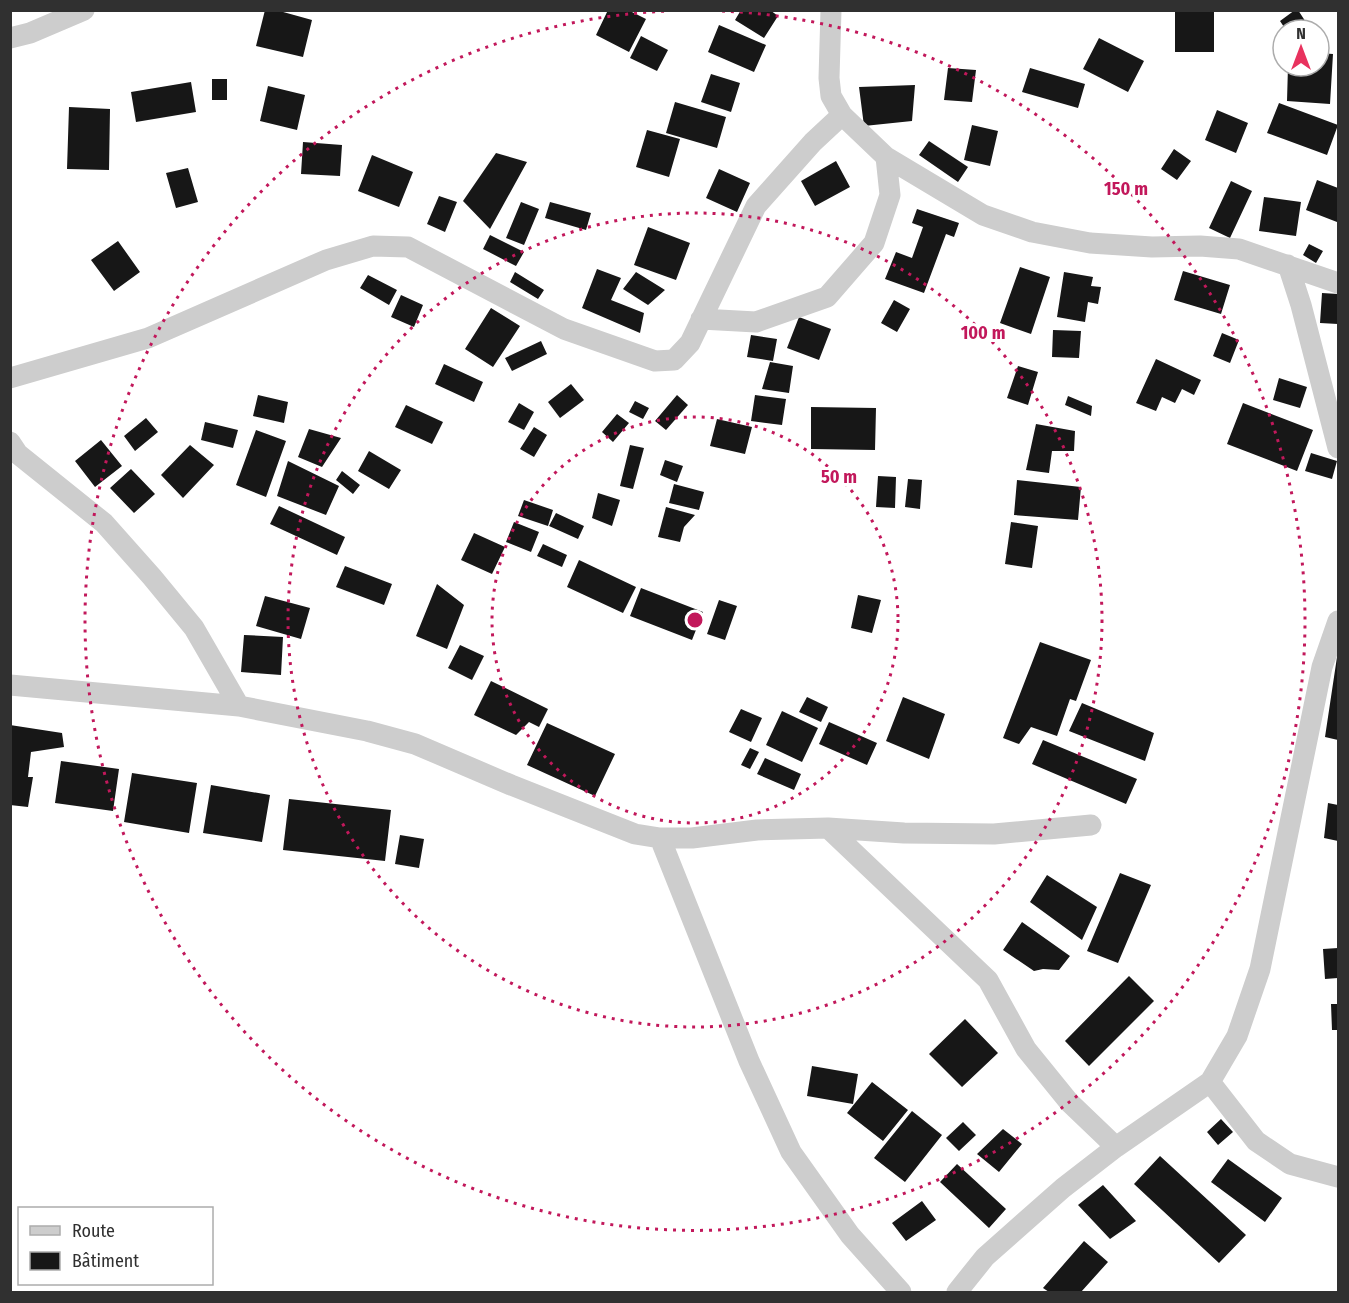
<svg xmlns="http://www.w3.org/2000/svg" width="1349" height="1303" viewBox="0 0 1349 1303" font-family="'Fira Sans Condensed',sans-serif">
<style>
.building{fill:#171717}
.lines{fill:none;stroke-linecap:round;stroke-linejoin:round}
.minor{stroke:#cdcdcd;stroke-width:21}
.ring{fill:none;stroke:#c2185b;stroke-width:3;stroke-dasharray:3 6}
.centre{fill:#c2185b;stroke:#fff;stroke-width:3}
.ring-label{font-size:18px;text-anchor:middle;font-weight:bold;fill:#c2185b;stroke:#fff;stroke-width:6;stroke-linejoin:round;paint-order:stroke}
</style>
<rect width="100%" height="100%" fill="#fff"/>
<path class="building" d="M265,10H276L312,20L303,57L256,46Z
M608,10H628L646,19L629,52L596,35Z
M741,10H770L778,16L764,38L735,20Z
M1175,10H1214V52H1175Z
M1295,10H1298L1311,30H1286L1280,21Z
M719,25L766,45L754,72L708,52Z
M641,36L668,50L657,71L630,58Z
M1099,38L1144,61L1128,92L1083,69Z
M1319,53L1333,54L1330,104L1287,101L1288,66H1319Z
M948,68L976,70L972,102L944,100Z
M1030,68L1085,84L1078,108L1022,92Z
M711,74L740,83L731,112L701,102Z
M212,79H227V100H212Z
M191,82L196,112L136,122L131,92Z
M915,85L912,121L864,126L859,87Z
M268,86L305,95L297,130L260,121Z
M675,102L726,117L717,148L666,133Z
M1279,103L1338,125L1327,155L1267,133Z
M69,107L110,109L109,170L67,169Z
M1217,110L1248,123L1236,153L1205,140Z
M972,125L998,131L990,166L964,160Z
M647,130L680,139L669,177L636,167Z
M929,141L968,167L958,182L919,155Z
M303,142L342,145L340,176L301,174Z
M1174,149L1191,161L1177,180L1161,169Z
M496,153L527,162L490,229L463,201Z
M372,155L413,172L399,207L358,191Z
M836,161L850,187L815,206L801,181Z
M188,168L198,202L176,208L166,173Z
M719,169L750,183L737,212L706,198Z
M1317,180L1338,188L1337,222L1306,210Z
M1231,181L1252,191L1230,238L1209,228Z
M439,196L457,202L445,232L427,224Z
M1264,197L1301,202L1296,236L1259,231Z
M521,202L539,209L524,245L506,238Z
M550,202L591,213L586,230L545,218Z
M917,209L959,223L954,237L946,234L924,293L885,279L896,252L912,258L923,227L912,223Z
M648,227L690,243L676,280L634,265Z
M490,235L524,252L516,266L483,249Z
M118,241L140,272L114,291L91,260Z
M1309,244L1323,251L1316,263L1303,255Z
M1020,267L1050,277L1031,334L1000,323Z
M597,269L621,278L611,300L644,313L640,333L582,308Z
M1183,271L1230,285L1221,314L1174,300Z
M515,272L544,290L538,299L510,282Z
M636,272L665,290L648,305L623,289Z
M1064,272L1093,277L1091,286L1101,287L1098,304L1088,302L1085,322L1057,317Z
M368,275L397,290L389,305L360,288Z
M1322,293L1338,294V324L1320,323Z
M401,295L423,305L414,327L391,317Z
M894,300L910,309L897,332L881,323Z
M491,308L520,326L493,367L465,349Z
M799,317L831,329L819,360L787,348Z
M1053,330L1081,331L1079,358L1052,357Z
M1222,333L1239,340L1230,363L1213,356Z
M751,335L777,339L773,361L747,357Z
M541,341L547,354L512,371L505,358Z
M1156,359L1201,380L1194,395L1182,389L1175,403L1162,397L1156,411L1136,403Z
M770,362L793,366L789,393L762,389Z
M444,364L483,382L474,402L435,384Z
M1018,366L1038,372L1028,405L1007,398Z
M1279,378L1307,387L1300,408L1273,400Z
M571,384L584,400L560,418L548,402Z
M258,395L288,402L284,423L253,416Z
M677,395L688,405L666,430L655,421Z
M755,395L786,399L782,425L751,421Z
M1068,396L1092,406L1091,416L1065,405Z
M635,401L649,408L643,419L629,412Z
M519,403L534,412L524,430L508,422Z
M1243,403L1313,430L1297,471L1227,444Z
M406,405L443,422L432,444L395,427Z
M811,407L876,408L875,450L811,449Z
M617,414L629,423L613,442L602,432Z
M146,418L158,432L135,451L124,436Z
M717,419L752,427L745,454L710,446Z
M205,422L238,430L233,448L201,440Z
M1036,424L1075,431L1074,451H1052L1049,473L1026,470Z
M534,427L547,435L534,457L520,449Z
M309,429L341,438L322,467L298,457Z
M256,430L286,441L266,497L236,485Z
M101,440L122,466L95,487L75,461Z
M190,445L214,465L183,498L161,475Z
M630,445L644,448L633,489L620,486Z
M369,451L401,470L389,489L358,471Z
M1311,453L1337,461L1332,479L1305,471Z
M665,460L683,466L677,482L660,475Z
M288,461L339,486L326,515L277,496Z
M131,469L155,494L134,513L110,488Z
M342,471L360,485L353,494L336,480Z
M878,476L896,477L895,508L876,507Z
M908,479L922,480L920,509L905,507Z
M1017,480L1081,487L1078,520L1014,515Z
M674,484L704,492L699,510L669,503Z
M598,493L620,500L612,526L592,518Z
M524,500L553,510L548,526L518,516Z
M279,506L345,537L337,555L270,524Z
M666,507L695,515L684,527L680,542L658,537Z
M556,513L584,526L578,539L549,526Z
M514,522L539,532L531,552L506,542Z
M1011,522L1038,526L1032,568L1005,564Z
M474,533L505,547L492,574L461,560Z
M543,544L567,555L562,567L537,556Z
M579,560L636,587L623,613L567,587Z
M345,566L392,584L384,605L336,587Z
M437,584L464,605L447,649L416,636Z
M641,588L703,612L692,640L630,616Z
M858,595L881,600L872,633L851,628Z
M265,596L310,608L301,639L256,626Z
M719,600L737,606L725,640L707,634Z
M244,635L283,637L281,675L241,672Z
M1040,642L1091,660L1076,701L1070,699L1057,736L1031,727L1019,744L1003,738Z
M460,645L484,656L472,680L448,668Z
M1337,657H1338V740L1325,737Z
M491,681L548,709L539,727L529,722L516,735L474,715Z
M807,697L828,707L821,722L799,712Z
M903,697L945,714L929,759L886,741Z
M1082,703L1154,733L1145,761L1069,731Z
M741,709L762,718L751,742L729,732Z
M782,711L818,728L802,762L766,745Z
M829,722L877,743L867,765L819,744Z
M547,723L615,754L595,796L527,765Z
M10,725L62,733L64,747L31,752L28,777H33L28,807L10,805Z
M1043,740L1137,779L1126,804L1032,764Z
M750,748L759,752L750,769L741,765Z
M765,758L801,774L794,790L757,774Z
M61,761L119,769L113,811L55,803Z
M132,773L197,783L189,833L124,822Z
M211,785L270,795L262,842L203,833Z
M289,799L391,810L385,861L283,850Z
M1328,803L1338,805V841L1324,838Z
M400,835L424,839L419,868L395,864Z
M1120,873L1151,885L1118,963L1087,951Z
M1047,875L1097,907L1082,940L1030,902Z
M1022,922L1070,956L1059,970L1043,969L1034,971L1003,950Z
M1338,948V978L1325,979L1323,949Z
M1129,976L1154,1001L1089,1066L1065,1041Z
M1331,1004H1338V1030H1332Z
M965,1019L998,1053L962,1087L929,1054Z
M812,1066L858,1074L853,1104L807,1096Z
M872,1082L908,1110L883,1141L847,1113Z
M912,1111L942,1135L905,1182L874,1158Z
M1221,1119L1233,1132L1218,1145L1207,1132Z
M963,1122L976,1135L959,1151L946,1138Z
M1003,1129L1022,1144L999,1172L977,1154Z
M1160,1156L1246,1235L1219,1263L1134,1184Z
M1228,1159L1282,1198L1265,1222L1211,1182Z
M957,1164L1006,1209L989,1228L940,1182Z
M1103,1185L1136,1221L1110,1239L1078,1205Z
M922,1201L936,1220L906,1241L892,1223Z
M1084,1241L1108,1262L1081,1292H1049L1043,1288Z"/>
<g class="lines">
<path class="minor" d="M831,10L829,78L831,96L842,115L886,157L983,215L1032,232L1090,243L1152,247L1200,246L1239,249L1338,283
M10,38L30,33L84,10
M1288,265L1301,305L1338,448
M701,319L756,322L827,297L874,243L890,195L886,157
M10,378L148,338L326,260L373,246L408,247L564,329L655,361L674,360L690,343L756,206L813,142L842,115
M10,442L18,454L104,523L152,577L194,628L239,706
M10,685L239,706L367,731L415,744L511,785L635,834L660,838H692L757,830L828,828L904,833L994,834L1091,825
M828,828L988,980L1026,1049L1069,1102L1116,1147
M660,838L749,1061L791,1152L850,1235L901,1292
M1210,1082L1256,1141L1290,1164L1338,1177
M957,1292L985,1257L1063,1188L1116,1147L1210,1082L1237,1036L1260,969L1322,667L1338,621"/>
</g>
<g class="ring">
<circle cx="695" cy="620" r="203"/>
<circle cx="695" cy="620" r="407"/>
<path d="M722 11A610 610 0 1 1 668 11"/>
</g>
<circle cx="695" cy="620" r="9" class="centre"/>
<g class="ring-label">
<text x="1126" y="195">150 m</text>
<text x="983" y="339">100 m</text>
<text x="839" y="483">50 m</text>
</g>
<rect width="1349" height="1303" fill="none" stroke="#303030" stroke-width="24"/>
<rect x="18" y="1207" width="195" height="78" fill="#ffffff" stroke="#acacac" stroke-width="1.5"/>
<rect x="30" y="1226" width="30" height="9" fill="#cdcdcd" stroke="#acacac" stroke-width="1.5"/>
<text x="72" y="1237" font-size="18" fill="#303030">Route</text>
<rect x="30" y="1252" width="30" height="18" fill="#171717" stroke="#acacac" stroke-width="1.5"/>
<text x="72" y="1267" font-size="18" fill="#303030">Bâtiment</text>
<g transform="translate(1301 48)"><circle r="28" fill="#ffffff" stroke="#acacac" stroke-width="1.5"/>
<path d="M0-4.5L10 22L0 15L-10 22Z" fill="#e8325e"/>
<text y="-9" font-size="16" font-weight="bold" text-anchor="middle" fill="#303030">N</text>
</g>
</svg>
